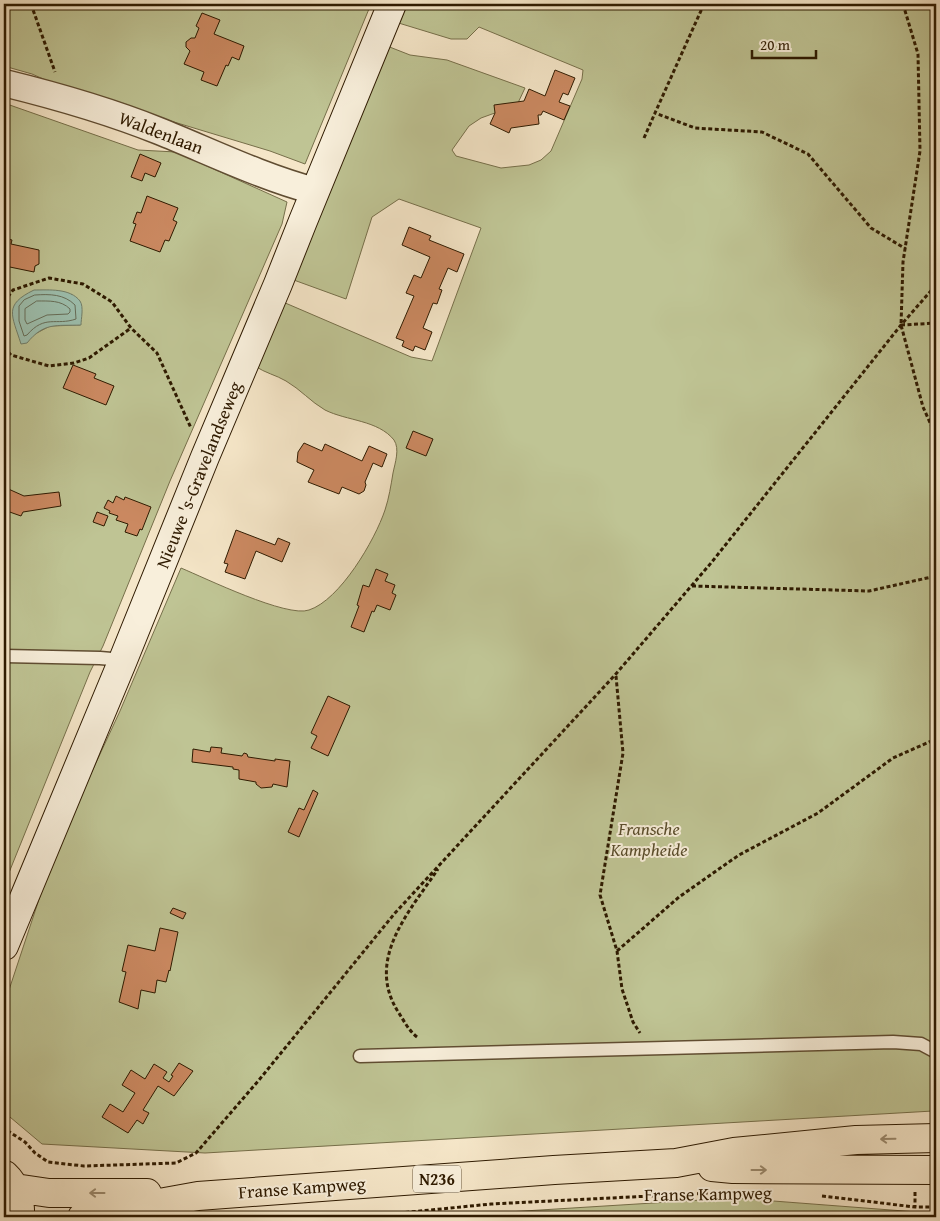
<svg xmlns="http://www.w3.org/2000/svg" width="940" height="1221" viewBox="0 0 940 1221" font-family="'Gentium Book Plus',serif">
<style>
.green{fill:#bfc494;stroke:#766f4a;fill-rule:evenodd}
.water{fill:#9dc0af;stroke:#717e69}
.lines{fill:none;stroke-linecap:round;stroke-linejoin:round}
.shore{stroke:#666d58;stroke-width:1}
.building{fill:#cb8961;stroke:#2e1a00}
.service-casing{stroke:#604d32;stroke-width:15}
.minor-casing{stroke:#604d32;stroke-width:29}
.secondary-casing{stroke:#2e1a00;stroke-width:30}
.primary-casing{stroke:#2e1a00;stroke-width:30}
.path{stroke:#2e1a00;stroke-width:3;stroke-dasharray:4 2.5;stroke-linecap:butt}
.service{stroke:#f8efdb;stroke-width:12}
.minor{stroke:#f8efdb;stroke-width:26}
.secondary{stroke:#f8efdb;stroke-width:28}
.primary{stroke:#f5e6c8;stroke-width:28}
.oneway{stroke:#9b8a6e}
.labels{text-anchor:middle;stroke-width:4;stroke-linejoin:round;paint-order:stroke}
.shield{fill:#f8efdb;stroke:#6b5a42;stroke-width:1}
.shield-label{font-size:16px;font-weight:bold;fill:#2e1a00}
.street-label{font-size:18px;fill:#2e1a00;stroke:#f8efdb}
.park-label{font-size:18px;font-style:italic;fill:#5a4d2c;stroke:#f8efdb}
</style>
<rect width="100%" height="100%" fill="#f5e6c8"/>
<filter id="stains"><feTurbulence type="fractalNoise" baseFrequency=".004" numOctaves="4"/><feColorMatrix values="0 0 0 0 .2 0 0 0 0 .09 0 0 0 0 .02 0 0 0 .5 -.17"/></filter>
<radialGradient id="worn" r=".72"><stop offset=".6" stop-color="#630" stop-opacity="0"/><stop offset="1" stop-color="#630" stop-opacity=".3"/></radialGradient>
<path class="green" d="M4,4H371L305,164L270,151L68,90L32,74L4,66Z
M399,4H529L530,5L536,4H936V1109L933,1111L205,1153L42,1144L4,1112V1005L55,851L120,711L181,568C205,578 287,618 309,610C340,600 375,540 385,510C389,498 391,485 393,473C395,463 400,449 394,440C378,420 347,421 325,410C311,402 300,389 286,381C276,375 265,373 255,366L276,299L411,357L432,361L481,228L399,199L372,217L346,299L291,279L382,44L410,55L447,60L525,88L517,105L481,118L469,126L452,150L456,156L501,168L529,165L541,160L551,151L582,79L583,70L479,27L467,39H451L392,21Z
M4,103L138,150L176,152L287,202L282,224L170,481L103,646L90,672L4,885ZM71,294C83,306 81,309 80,325L50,326L35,334Z
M734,1198L917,1212L936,1215V1217H427Z"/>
<path class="water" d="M34,290C49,290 70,288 80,301C84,307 81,319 81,325C56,326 44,322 27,343L21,344C12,315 3,305 34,290Z"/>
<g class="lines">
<path class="shore" d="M35,295C50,294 64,294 75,305L76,319C56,326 45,314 27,335L24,336L19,321V306L24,300Z
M37,301C49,301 61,300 70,309V312L68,314L47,315L27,324L25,320V309Z"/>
</g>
<path class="building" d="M202,13L220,20L214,34L244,46L239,60L232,57L228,66L226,65L217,86L201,80L204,72L184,64L190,51L186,47V42L191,38H195L199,28L196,26Z
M555,70L575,78L568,95L563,93L559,102L570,106L564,120L543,111L541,115H538L539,124L511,128L509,133L490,124L495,113L494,105L524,101L529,89L545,96Z
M140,154L161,163L155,177L145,173L142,181L131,177Z
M147,196L178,208L173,220L177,222L169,241L165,240L160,252L130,241L136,224L133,223L137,212L141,213Z
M409,227L431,236L429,240L464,254L457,272L448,268L439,289L442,290L437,304L433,303L423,328L432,332L425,350L415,346L413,351L402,346L404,341L396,338L414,296L406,293L414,275L421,278L430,257L402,245Z
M4,238L12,240L11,244L39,250V264L35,266L34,272L5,266L4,267Z
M73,365L96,374L94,378L114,386L106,405L63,388Z
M413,431L433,439L426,456L406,448Z
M304,443L322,451L325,444L362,461L369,446L387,454L382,467L373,463L365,482L366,485L364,491L359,494L342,487L339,494L308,482L314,470L297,462L298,452Z
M4,487L24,496L59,492L61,506L23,512L21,516L4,510Z
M116,496L124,500L125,497L151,507L142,530L140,529L137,536L125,532L128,524L116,520L118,516L109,513L110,511L104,508L108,500L113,503Z
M97,512L108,516L104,526L93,522Z
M236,530L275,545L278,538L290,543L282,562L256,551L245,579L225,572L228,564L224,563Z
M376,569L388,574L385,581L395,585L392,593L396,595L390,610L377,605L374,612L372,611L364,632L351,627L359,606L357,605L363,585L369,587Z
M328,696L350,706L328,756L311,748L317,736L311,733Z
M211,747L222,748L221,753L242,756L244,753L247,754L248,757L275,761V759L290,761L287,787L273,784L272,787L261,788L256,784V782L239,779V770L233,769V767L192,762L193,749L210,752Z
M313,790L318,793L299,837L288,832L299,808L304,810Z
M173,908L186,913L183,919L170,913Z
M160,928L178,932L170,971L169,970L166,982L157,980L155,993L141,990L138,1009L119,1002L126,972L122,971L128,945L155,951Z
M179,1063L193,1071L174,1096L158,1086L143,1110L149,1113L143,1124L137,1120L128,1133L102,1117L110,1104L123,1112L135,1093L122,1085L131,1070L145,1079L154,1064L167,1072L163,1078L169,1082L173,1076L171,1075Z"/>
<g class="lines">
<defs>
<path id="service" d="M4,656L100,658L123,660
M360,1056L893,1042L921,1044L936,1052"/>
<path id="minor" d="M4,83C57,96 109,111 159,131C211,152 262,177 315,191"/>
<path id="secondary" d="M4,946L123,660L205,457L278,284L303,221L392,4"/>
<path id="primary" d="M712,1167L733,1169L936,1170
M5,1175C16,1185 21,1202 20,1217
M15,1188L49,1193H147
M82,1217L198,1196L554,1170L676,1163L734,1152L856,1140L936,1138"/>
</defs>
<use href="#service" class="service-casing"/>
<use href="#minor" class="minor-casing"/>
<use href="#secondary" class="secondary-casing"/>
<use href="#primary" class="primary-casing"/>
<path class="path" d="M31,4L55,72
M704,4L655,113L695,128L762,132L808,154L871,228L906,249
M903,4L918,54L920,151L903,262L901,325L923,407L936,436
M644,138L655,113
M4,302L13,290L49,278L83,284L112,302L131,328L157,353L191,428
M901,325L936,323
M4,347L11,355L49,366L74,363L89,358L131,328
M692,586L869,591L936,576
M616,676L623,753L600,895L617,951L622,989L633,1022L640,1033
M617,951L679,897L739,855L818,813L893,758L936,739
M417,1037C408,1030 403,1019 397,1010C366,958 410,911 438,869
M4,1125L8,1131L25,1142L35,1153L48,1162L84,1166L176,1163L196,1153L259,1080L395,913L615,675L711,563L901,325L936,285
M915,1192V1207
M822,1196L915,1207H936
M360,1217L491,1204L710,1193"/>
<use href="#service" class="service"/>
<use href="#minor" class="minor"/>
<use href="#secondary" class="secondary"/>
<use href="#primary" class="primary"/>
</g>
<defs><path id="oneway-shaft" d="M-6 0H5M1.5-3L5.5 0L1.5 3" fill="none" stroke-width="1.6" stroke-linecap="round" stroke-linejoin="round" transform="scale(1.25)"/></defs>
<g class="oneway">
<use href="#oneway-shaft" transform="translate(888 1139) rotate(179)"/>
<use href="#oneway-shaft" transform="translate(759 1170)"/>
<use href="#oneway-shaft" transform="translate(97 1193) rotate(180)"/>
</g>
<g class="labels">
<rect class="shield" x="413" y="1165.5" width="48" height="27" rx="4"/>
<g class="shield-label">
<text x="437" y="1185">N236</text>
</g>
<g class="street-label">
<text transform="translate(161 133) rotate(21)" y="6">Waldenlaan</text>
<text transform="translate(199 475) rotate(-68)" y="6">Nieuwe 's-Gravelandseweg</text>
<text transform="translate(302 1188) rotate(-4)" y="6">Franse Kampweg</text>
<text transform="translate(708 1194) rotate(-1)" y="6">Franse Kampweg</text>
</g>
<g class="park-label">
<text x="649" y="835">Fransche<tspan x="649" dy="21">Kampheide</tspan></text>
</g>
</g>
<rect width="940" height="1221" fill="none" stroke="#f5e6c8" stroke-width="20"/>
<rect x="5" y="5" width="930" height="1211" fill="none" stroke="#2e1a00" stroke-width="2.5"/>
<rect x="10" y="10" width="920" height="1201" fill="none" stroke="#2e1a00"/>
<path d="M752 50v8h64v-8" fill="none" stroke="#2e1a00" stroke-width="2.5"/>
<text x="760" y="50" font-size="15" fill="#2e1a00" stroke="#f8efdb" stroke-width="4" paint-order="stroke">20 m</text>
<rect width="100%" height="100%" filter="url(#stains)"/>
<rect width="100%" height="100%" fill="url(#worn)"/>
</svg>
